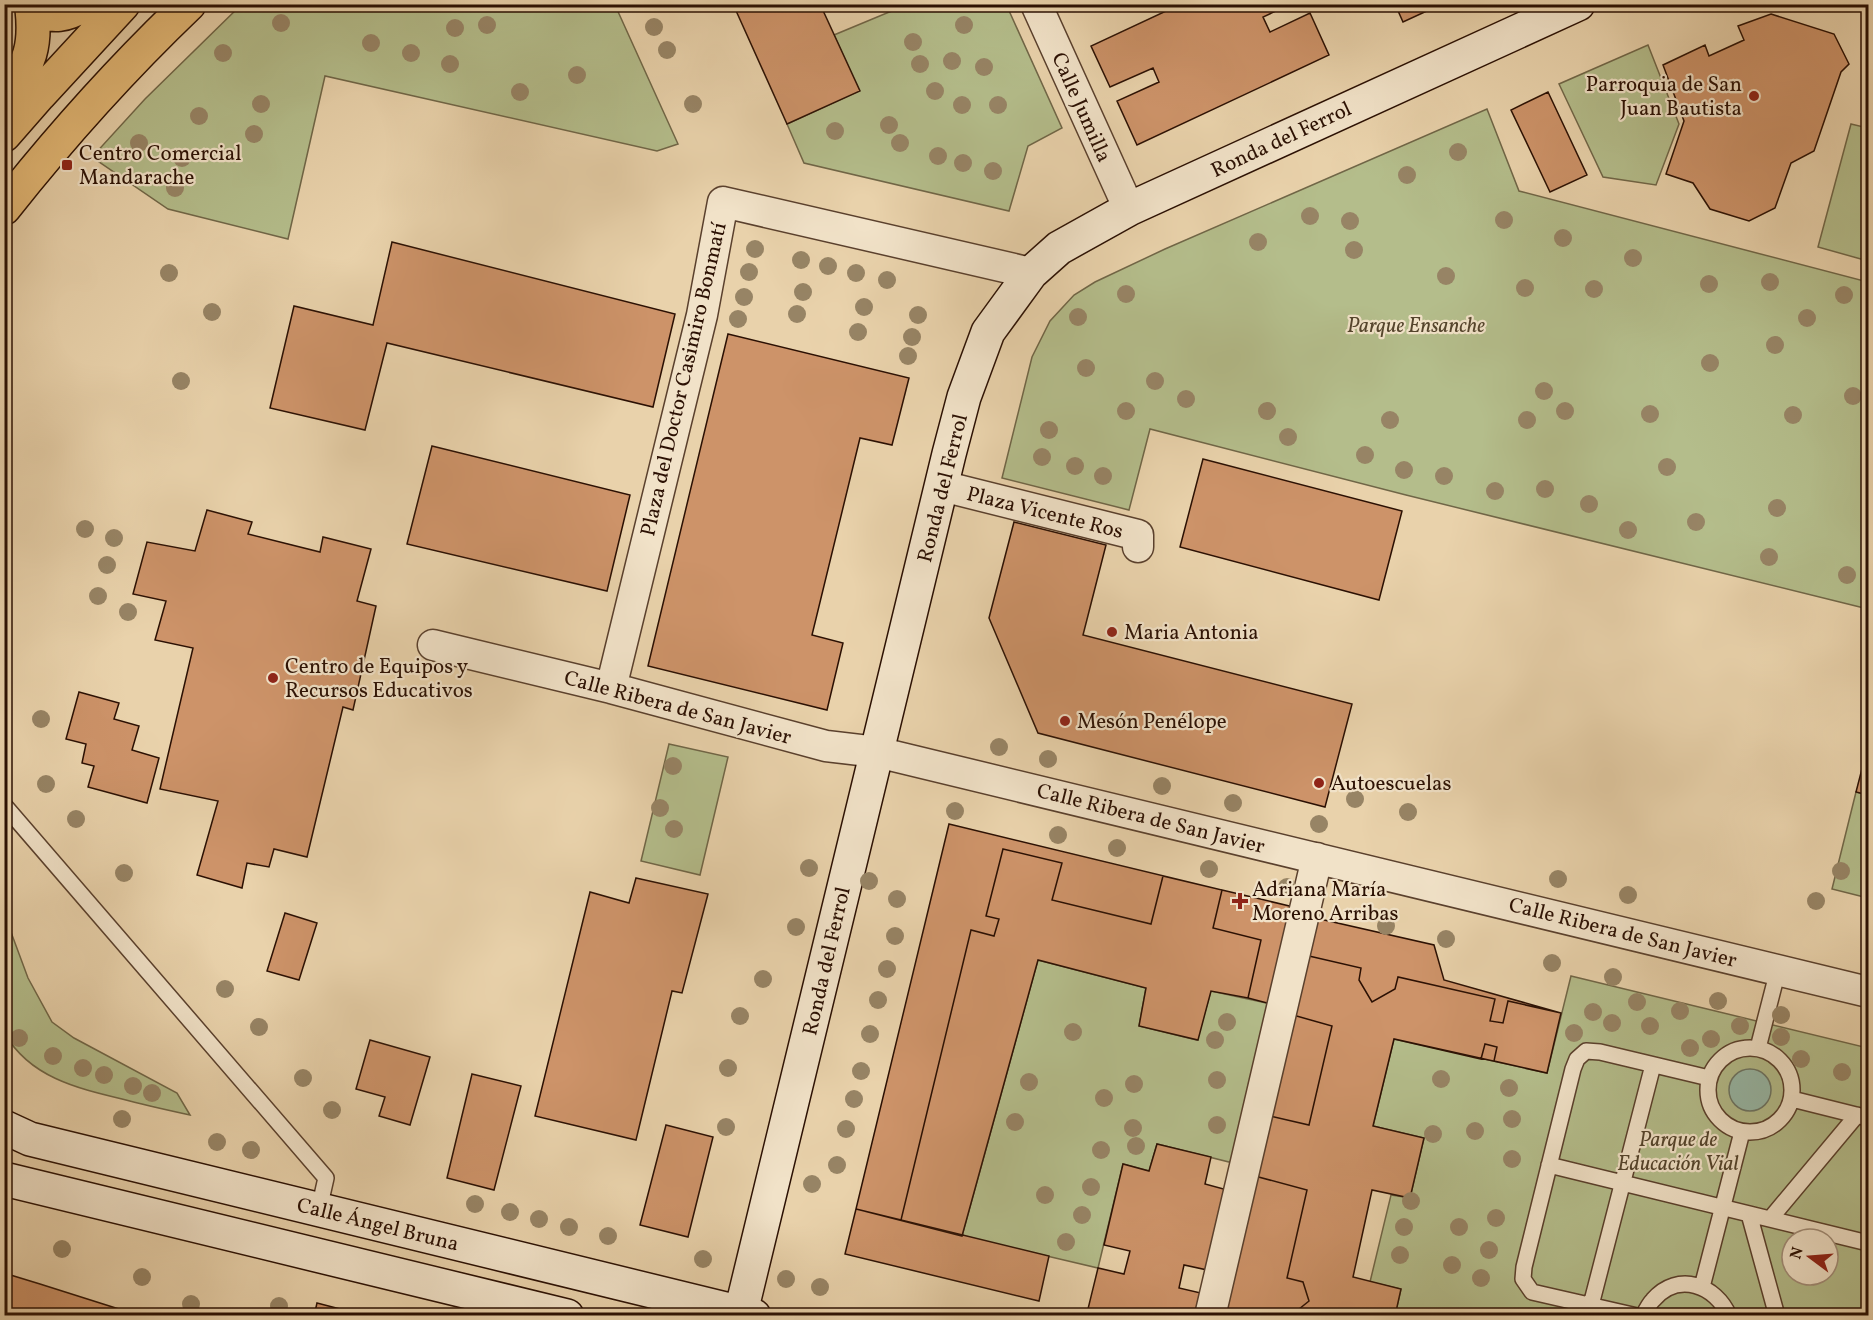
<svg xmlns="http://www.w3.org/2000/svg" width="1873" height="1320" viewBox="0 0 1873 1320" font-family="Vollkorn,serif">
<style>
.green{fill:#b4bd8b;stroke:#706647;stroke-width:1.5;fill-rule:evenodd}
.water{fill:#97b8a7;stroke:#6c7565;stroke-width:1.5}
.building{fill:#cd9369;stroke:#2b1003;stroke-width:1.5}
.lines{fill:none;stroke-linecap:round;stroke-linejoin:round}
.lane-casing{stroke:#5a402d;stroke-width:18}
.street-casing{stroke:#5a402d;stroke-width:33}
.secondary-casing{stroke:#2b1003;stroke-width:36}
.primary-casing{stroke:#2b1003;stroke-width:36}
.lane{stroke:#f1e2c8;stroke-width:15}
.street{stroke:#f1e2c8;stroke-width:30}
.secondary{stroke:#f1e2c8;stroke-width:33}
.primary{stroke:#e4b976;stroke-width:33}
.tree{fill:#978465}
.poi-dot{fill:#8f2418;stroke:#f1e2c8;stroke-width:2}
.labels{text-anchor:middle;stroke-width:4.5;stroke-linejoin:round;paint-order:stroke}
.poi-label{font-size:21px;fill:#2b1003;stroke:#f1e2c8;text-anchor:start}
.street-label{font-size:21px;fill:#2b1003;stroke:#f1e2c8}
.park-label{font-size:21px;font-style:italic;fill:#54442c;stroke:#f1e2c8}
</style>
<rect width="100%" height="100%" fill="#e9d2ab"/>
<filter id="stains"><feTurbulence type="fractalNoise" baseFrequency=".00333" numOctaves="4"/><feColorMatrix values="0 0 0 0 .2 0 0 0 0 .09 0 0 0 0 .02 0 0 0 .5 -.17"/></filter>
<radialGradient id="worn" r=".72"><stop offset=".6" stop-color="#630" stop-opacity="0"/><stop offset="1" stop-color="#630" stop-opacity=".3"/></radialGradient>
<path class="green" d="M242,4L615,5L678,144L657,151L325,76L288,239L168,209L92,157L145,99Z
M1006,4L1062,128L1028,146L1009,211L804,163L787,124L859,91L834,35L906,5Z
M1648,45L1679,124L1656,185L1603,177L1559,84Z
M1487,109L1519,191L1868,282V609L1406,495L1150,429L1129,510L1002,478L1032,357L1050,321L1074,295L1095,282L1165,249Z
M1851,124L1868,128V261L1818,247Z
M669,744L728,757L700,875L641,861Z
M1856,792L1868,795V898L1832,889Z
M5,916L28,978L52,1022L74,1038L177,1093L190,1115C167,1110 144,1105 122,1099C76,1088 30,1077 5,1034Z
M1038,960L1146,988L1139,1026L1197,1040L1211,991L1275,1005L1237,1164L1157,1144L1149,1171L1123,1164L1098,1268L962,1236Z
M1571,976L1868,1048V1315H1395L1401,1289L1370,1282L1391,1195L1410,1198L1424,1138L1373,1126L1394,1039L1547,1073ZM1792,1239H1828V1275H1792Z"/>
<path class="water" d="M1729 1090a21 21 0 1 1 42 0a21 21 0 1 1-42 0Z"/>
<path class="building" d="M733,4H820L860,91L787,124Z
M1181,4H1291L1263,17L1270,32L1310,13L1329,55L1137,145L1117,101L1159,82L1153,68L1110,87L1091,46Z
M1395,4H1442L1403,22Z
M1771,14L1834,34L1849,64L1841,72L1814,151L1791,163L1775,208L1749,221L1710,209L1693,183L1666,174L1684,121L1663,65L1705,45L1709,56L1744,40L1738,26Z
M1548,92L1587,175L1550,192L1511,110Z
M392,242L675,314L653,407L387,343L365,430L270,408L294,306L373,325Z
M728,334L909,378L892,445L860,438L812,635L843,643L827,710L648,666Z
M432,446L630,495L607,591L407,544Z
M1203,459L1402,511L1379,600L1180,547Z
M207,510L252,522L248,534L320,552L323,537L371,549L357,601L376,606L353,710L343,707L307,857L274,849L269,867L247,863L242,888L197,875L218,801L160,789L193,648L155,640L166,601L133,594L147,542L195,551Z
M1014,522L1106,545L1083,635L1352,704L1325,807L1038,733L989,618Z
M79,692L119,703L114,719L139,726L132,750L159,758L147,803L88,787L94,766L82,763L86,744L66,739Z
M1865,757L1868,758V795L1856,792Z
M949,824L1222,890L1213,928L1261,940L1248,998L1211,991L1198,1040L1139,1026L1146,988L1038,960L962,1236L856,1209Z
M1003,849L1062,863L1052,900L1151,924L1163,876L1222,890L1213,928L1261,940L1248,998L1211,991L1198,1040L1139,1026L1146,988L1038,960L962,1236L901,1220L971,930L994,936L999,919L986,916Z
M636,878L708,894L682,993L672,991L636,1140L535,1116L590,892L629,903Z
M1222,890L1298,908L1275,1005L1248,998L1261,940L1213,928Z
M285,913L317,923L299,980L267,971Z
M1311,917L1434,945L1444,980L1561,1013L1547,1073L1394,1039L1373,1126L1424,1138L1410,1198L1372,1190L1353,1277L1401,1289L1395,1316H1219Z
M1309,956L1361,968L1359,980L1372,1002L1395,989L1398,977L1495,999L1490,1021L1503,1023L1508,1001L1561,1013L1547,1073L1494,1061L1497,1047L1485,1044L1481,1059L1394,1039L1373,1126L1424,1138L1410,1198L1372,1190L1353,1277L1401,1289L1395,1316H1278L1279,1311L1294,1313L1309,1301L1303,1282L1287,1278L1307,1190L1251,1175L1266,1115L1309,1125L1332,1026L1293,1015Z
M370,1040L430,1057L410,1125L379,1116L385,1097L356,1089Z
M472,1074L521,1086L494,1190L447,1178Z
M666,1125L713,1137L688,1237L640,1225Z
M1157,1144L1211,1157L1205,1184L1231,1191L1212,1271L1184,1265L1179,1288L1205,1294L1200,1316H1097L1087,1313L1098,1268L1124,1274L1130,1251L1104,1245L1123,1164L1149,1171Z
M856,1209L1049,1256L1039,1301L845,1254Z
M4,1273L40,1284L141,1316H4Z
M317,1303L367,1316H314Z"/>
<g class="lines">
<defs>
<path id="lane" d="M4,805L326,1178L319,1209
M1708 1090a42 42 0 1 1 84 0a42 42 0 1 1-84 0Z
M1758,1048L1778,970
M1792,1099L1868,1118
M1549,1165L1868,1243
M1749,1214L1777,1316
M1770,1219L1857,1115
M1702,1287L1742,1132
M1591,1305L1653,1065
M1637,1316L1532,1292L1523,1279L1524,1267L1573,1069L1577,1059L1586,1051L1600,1052L1709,1078
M1643,1316C1646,1310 1649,1304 1653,1300C1678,1271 1716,1285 1729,1316"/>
<path id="street" d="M1036,4L1129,209
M942,486L1138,535V547
M433,645L611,688L826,746L877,752L1868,992
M611,688L702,315L723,202L1031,273
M1210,1316L1317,858"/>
<path id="secondary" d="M4,1127L30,1139L754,1316
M4,1179L567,1316
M741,1312L949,454L964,397L988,332L1031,273L1059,248L1129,209L1578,4"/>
<path id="primary" d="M4,104C26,65 37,54 32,9C54,18 65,16 86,4
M4,135L39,95L123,4
M4,208C61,136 122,68 189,4"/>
</defs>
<use href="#lane" class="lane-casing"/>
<use href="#street" class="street-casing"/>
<use href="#secondary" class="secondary-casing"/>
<use href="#primary" class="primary-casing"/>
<use href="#lane" class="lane"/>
<use href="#street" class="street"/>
<use href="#secondary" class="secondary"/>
<use href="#primary" class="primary"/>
</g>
<g class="tree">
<circle cx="281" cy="23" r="9"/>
<circle cx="487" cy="25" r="9"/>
<circle cx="964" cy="25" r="9"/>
<circle cx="654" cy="27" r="9"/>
<circle cx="455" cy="28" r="9"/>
<circle cx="913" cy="42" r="9"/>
<circle cx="371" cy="43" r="9"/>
<circle cx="667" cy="50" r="9"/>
<circle cx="223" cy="53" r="9"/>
<circle cx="411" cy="53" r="9"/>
<circle cx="952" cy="61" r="9"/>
<circle cx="450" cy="64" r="9"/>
<circle cx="920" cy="64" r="9"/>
<circle cx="984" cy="67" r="9"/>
<circle cx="577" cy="75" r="9"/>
<circle cx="935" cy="91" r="9"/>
<circle cx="520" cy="92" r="9"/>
<circle cx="261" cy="104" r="9"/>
<circle cx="693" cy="104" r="9"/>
<circle cx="962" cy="105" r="9"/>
<circle cx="998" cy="105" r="9"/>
<circle cx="199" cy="116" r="9"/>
<circle cx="889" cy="125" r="9"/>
<circle cx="835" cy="131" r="9"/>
<circle cx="254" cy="134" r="9"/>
<circle cx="139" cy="143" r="9"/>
<circle cx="900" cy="143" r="9"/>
<circle cx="1458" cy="152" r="9"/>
<circle cx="938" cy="156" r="9"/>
<circle cx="182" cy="158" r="9"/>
<circle cx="963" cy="163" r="9"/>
<circle cx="993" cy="171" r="9"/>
<circle cx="1407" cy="175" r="9"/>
<circle cx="175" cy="188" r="9"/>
<circle cx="1310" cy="216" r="9"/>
<circle cx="1504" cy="220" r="9"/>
<circle cx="1350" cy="221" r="9"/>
<circle cx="1563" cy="238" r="9"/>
<circle cx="1258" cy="242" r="9"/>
<circle cx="755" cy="249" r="9"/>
<circle cx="1354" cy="250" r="9"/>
<circle cx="1633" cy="258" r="9"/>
<circle cx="801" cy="260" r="9"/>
<circle cx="828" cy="266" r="9"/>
<circle cx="749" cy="272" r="9"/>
<circle cx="169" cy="273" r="9"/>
<circle cx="856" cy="273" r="9"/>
<circle cx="1446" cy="276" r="9"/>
<circle cx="887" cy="280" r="9"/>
<circle cx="1770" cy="282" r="9"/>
<circle cx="1709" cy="284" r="9"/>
<circle cx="1525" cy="288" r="9"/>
<circle cx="1594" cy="289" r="9"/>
<circle cx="803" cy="292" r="9"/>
<circle cx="1126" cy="294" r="9"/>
<circle cx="1844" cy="295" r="9"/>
<circle cx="744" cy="297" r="9"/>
<circle cx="864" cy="307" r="9"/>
<circle cx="212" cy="312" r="9"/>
<circle cx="797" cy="314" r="9"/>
<circle cx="918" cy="315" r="9"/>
<circle cx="1078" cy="317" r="9"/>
<circle cx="1807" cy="318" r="9"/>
<circle cx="738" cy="319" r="9"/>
<circle cx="858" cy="332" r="9"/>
<circle cx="912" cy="337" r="9"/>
<circle cx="1775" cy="345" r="9"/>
<circle cx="908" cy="356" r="9"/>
<circle cx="1710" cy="363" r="9"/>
<circle cx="1086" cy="368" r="9"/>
<circle cx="181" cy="381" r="9"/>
<circle cx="1155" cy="381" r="9"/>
<circle cx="1544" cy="391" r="9"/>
<circle cx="1853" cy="396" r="9"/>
<circle cx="1186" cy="399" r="9"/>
<circle cx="1126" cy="411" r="9"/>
<circle cx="1267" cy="411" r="9"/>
<circle cx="1565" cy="411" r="9"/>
<circle cx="1650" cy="414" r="9"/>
<circle cx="1793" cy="415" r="9"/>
<circle cx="1390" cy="420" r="9"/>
<circle cx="1527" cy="420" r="9"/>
<circle cx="1049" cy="430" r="9"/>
<circle cx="1288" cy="437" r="9"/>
<circle cx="1365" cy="455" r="9"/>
<circle cx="1042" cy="457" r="9"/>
<circle cx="1075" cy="466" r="9"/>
<circle cx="1667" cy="467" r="9"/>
<circle cx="1404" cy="470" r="9"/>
<circle cx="1103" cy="476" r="9"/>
<circle cx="1444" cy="476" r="9"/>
<circle cx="1545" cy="489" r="9"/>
<circle cx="1495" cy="491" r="9"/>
<circle cx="1589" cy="504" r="9"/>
<circle cx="1777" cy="508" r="9"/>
<circle cx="1696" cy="522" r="9"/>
<circle cx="85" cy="529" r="9"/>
<circle cx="1628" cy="530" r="9"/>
<circle cx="114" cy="538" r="9"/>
<circle cx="1769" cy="557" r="9"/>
<circle cx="107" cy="565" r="9"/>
<circle cx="1847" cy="575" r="9"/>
<circle cx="98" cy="596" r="9"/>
<circle cx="128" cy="612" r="9"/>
<circle cx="41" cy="719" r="9"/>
<circle cx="999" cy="747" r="9"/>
<circle cx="1048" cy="759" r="9"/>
<circle cx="673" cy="766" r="9"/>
<circle cx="46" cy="784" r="9"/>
<circle cx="1162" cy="786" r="9"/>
<circle cx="1355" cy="799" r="9"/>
<circle cx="1233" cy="803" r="9"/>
<circle cx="660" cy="808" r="9"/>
<circle cx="955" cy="811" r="9"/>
<circle cx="1408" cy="812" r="9"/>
<circle cx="76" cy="819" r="9"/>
<circle cx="1319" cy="824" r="9"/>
<circle cx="674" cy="829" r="9"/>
<circle cx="1058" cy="835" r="9"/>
<circle cx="1117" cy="848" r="9"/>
<circle cx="809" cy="868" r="9"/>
<circle cx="1209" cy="869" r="9"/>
<circle cx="1841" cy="871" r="9"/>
<circle cx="124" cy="873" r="9"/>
<circle cx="1558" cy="879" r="9"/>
<circle cx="869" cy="881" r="9"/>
<circle cx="1287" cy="887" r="9"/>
<circle cx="1628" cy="895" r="9"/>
<circle cx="897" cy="899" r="9"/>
<circle cx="1816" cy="901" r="9"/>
<circle cx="1386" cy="926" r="9"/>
<circle cx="796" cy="927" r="9"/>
<circle cx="895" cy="936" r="9"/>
<circle cx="1446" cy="939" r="9"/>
<circle cx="1552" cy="963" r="9"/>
<circle cx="887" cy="969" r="9"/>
<circle cx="1613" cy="977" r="9"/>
<circle cx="763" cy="979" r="9"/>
<circle cx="225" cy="989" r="9"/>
<circle cx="878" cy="1000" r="9"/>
<circle cx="1718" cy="1001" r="9"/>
<circle cx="1637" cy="1002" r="9"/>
<circle cx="1680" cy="1011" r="9"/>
<circle cx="1593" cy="1012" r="9"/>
<circle cx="1781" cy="1015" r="9"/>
<circle cx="740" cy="1016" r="9"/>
<circle cx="1227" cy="1022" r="9"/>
<circle cx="1612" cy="1023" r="9"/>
<circle cx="1650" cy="1026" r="9"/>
<circle cx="1740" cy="1026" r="9"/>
<circle cx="259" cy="1027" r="9"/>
<circle cx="1073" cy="1032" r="9"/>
<circle cx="1574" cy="1033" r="9"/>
<circle cx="870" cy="1034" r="9"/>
<circle cx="1781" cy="1037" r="9"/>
<circle cx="19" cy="1038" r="9"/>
<circle cx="1711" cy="1039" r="9"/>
<circle cx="1215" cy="1040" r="9"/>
<circle cx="1690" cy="1048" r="9"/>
<circle cx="53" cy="1056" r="9"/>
<circle cx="1801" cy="1059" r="9"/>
<circle cx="83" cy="1068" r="9"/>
<circle cx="728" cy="1068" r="9"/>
<circle cx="861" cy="1071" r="9"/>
<circle cx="1842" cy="1072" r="9"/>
<circle cx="104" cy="1075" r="9"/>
<circle cx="303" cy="1078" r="9"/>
<circle cx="1441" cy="1079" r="9"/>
<circle cx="1217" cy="1080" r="9"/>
<circle cx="1029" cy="1082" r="9"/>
<circle cx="1134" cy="1084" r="9"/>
<circle cx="133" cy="1086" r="9"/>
<circle cx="1509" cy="1088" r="9"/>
<circle cx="152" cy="1093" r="9"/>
<circle cx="1104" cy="1098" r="9"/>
<circle cx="854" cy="1099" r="9"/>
<circle cx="332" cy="1110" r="9"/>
<circle cx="122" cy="1119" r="9"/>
<circle cx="1512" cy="1119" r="9"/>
<circle cx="1015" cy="1122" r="9"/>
<circle cx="1217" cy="1125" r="9"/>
<circle cx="726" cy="1127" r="9"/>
<circle cx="1133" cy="1128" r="9"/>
<circle cx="846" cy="1129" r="9"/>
<circle cx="1475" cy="1131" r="9"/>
<circle cx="1433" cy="1134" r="9"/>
<circle cx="217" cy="1142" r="9"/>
<circle cx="1136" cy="1146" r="9"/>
<circle cx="251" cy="1150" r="9"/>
<circle cx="1101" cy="1150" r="9"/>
<circle cx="1512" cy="1159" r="9"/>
<circle cx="837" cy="1165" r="9"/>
<circle cx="812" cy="1184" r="9"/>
<circle cx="1091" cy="1187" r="9"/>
<circle cx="1045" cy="1195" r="9"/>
<circle cx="1411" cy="1201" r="9"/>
<circle cx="475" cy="1204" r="9"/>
<circle cx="510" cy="1212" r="9"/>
<circle cx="1082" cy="1215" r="9"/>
<circle cx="1496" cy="1218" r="9"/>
<circle cx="539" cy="1219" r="9"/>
<circle cx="569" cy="1227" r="9"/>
<circle cx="1404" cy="1227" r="9"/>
<circle cx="1459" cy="1227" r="9"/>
<circle cx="608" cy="1236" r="9"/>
<circle cx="1066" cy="1242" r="9"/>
<circle cx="62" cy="1249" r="9"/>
<circle cx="1489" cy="1250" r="9"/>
<circle cx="1400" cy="1255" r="9"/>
<circle cx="703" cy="1259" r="9"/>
<circle cx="1452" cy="1265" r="9"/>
<circle cx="142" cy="1277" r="9"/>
<circle cx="1481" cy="1278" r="9"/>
<circle cx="786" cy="1279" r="9"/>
<circle cx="820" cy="1287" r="9"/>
<circle cx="191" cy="1304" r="9"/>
<circle cx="279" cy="1306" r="9"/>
</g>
<g class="poi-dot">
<circle cx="1754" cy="96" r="6"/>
<rect x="61" y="159" width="12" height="12" rx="3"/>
<circle cx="1112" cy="632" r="6"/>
<circle cx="273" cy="678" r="6"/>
<circle cx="1065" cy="721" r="6"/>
<circle cx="1319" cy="783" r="6"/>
<path d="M1237 892h6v6h6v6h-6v6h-6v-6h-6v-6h6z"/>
</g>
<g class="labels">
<g class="poi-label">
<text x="1742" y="91" text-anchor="end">Parroquia de San<tspan x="1742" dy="24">Juan Bautista</tspan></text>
<text x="79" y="160">Centro Comercial<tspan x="79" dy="24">Mandarache</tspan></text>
<text x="1124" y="639">Maria Antonia</text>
<text x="285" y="673">Centro de Equipos y<tspan x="285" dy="24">Recursos Educativos</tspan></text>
<text x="1077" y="728">Mesón Penélope</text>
<text x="1331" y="790">Autoescuelas</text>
<text x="1252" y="896">Adriana María<tspan x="1252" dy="24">Moreno Arribas</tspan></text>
</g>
<g class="street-label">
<text transform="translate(1082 107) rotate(66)" y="7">Calle Jumilla</text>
<text transform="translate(1281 139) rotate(-25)" y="7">Ronda del Ferrol</text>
<text transform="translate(683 379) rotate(-77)" y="7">Plaza del Doctor Casimiro Bonmatí</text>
<text transform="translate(942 488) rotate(-76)" y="7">Ronda del Ferrol</text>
<text transform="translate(1045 512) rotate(14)" y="7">Plaza Vicente Ros</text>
<text transform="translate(678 707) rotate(15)" y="7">Calle Ribera de San Javier</text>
<text transform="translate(1151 818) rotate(14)" y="7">Calle Ribera de San Javier</text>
<text transform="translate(1623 932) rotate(14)" y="7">Calle Ribera de San Javier</text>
<text transform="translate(826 961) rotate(-77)" y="7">Ronda del Ferrol</text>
<text transform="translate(378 1224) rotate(14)" y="7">Calle Ángel Bruna</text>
</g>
<g class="park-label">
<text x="1416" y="332">Parque Ensanche</text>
<text x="1678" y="1146">Parque de<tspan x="1678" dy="24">Educación Vial</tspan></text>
</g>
</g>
<rect width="1873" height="1320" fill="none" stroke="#e9d2ab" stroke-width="24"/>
<rect x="6" y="6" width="1861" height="1308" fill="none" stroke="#2b1003" stroke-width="3"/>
<rect x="12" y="12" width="1849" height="1296" fill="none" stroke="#2b1003" stroke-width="1.5"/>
<g transform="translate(1810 1257) rotate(286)"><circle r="28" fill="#f1e2c8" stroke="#a28e79" stroke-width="1.5"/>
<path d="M0-4.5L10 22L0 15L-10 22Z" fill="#8f2418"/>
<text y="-9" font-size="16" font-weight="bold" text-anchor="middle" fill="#2b1003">N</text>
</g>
<rect width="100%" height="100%" filter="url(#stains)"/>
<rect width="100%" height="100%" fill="url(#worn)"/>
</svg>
